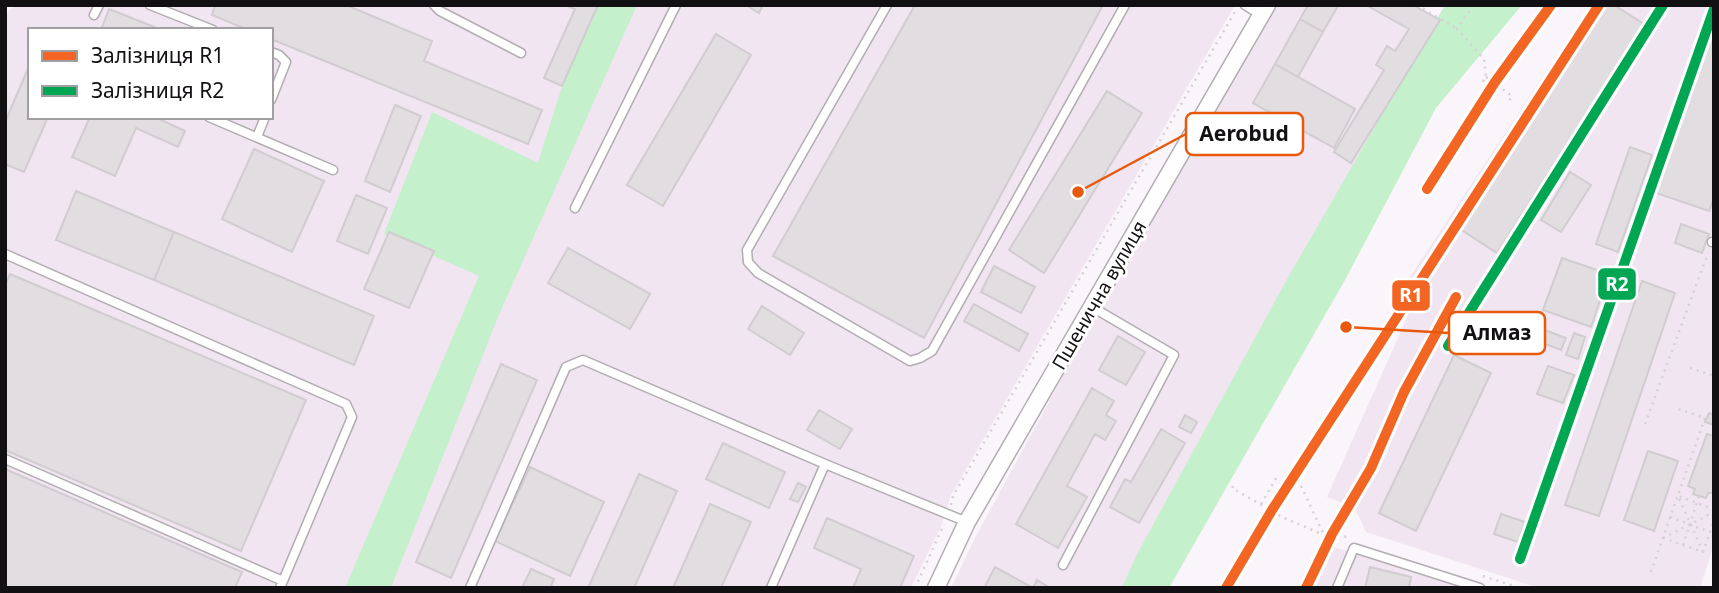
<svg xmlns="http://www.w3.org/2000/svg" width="1719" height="593" viewBox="0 0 1719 593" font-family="'Noto Sans',sans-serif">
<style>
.built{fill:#f0e5f1;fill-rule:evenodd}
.green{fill:#c5f0cc}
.building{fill:#e2dde1;stroke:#d1ccd0;stroke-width:2}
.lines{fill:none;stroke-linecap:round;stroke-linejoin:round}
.service-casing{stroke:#b1adb1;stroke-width:11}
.minor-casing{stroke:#b1adb1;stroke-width:19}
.path{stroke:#d4d2d4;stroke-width:2.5;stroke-dasharray:2 5;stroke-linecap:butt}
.service{stroke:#fefefe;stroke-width:8}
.minor{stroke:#fefefe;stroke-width:16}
.rail-1-casing{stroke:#fff;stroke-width:16}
.rail-2-casing{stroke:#fff;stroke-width:16}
.rail-1{stroke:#f26522;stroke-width:10}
.rail-2{stroke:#00a651;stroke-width:10}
.labels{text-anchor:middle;stroke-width:6;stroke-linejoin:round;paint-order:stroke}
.street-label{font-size:19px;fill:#131013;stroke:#fff}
.leader{fill:none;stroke:#e8590c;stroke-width:2.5}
.callout-dot{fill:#e8590c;stroke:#fff;stroke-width:2.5}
.callout{fill:#fff;stroke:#e8590c;stroke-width:2.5}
.callout-label{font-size:21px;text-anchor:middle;font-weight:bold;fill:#131013}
.line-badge{stroke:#fff;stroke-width:2.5}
.badge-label{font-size:19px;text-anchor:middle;font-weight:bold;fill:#fff}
</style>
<rect width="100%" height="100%" fill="#faf5fa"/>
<path class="built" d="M19,5H1235L951,495L942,524L911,588H5V21L9,10ZM30,30H271V117H30Z
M1276,5H1408L1450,28L1166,588H951L975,538L1064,374Z
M1590,5H1714V544L1700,588H1539L1366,532L1355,508L1327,497L1418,293L1404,286Z
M1331,546L1462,588H1315Z"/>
<path class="green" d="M598,5H637L498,317L394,580L391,588H345L479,276L384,234L432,112L538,163L562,86Z
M1445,5H1522L1436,108L1345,280L1169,588H1122L1136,556L1286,281Z"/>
<path class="building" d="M215,5H346L432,41L424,61L542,110L528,144L271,39V30H248L212,15Z
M565,5H598L562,86L544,78L575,9Z
M746,5H763L759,13Z
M915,5H1103L924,338L773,256Z
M1308,5L1338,6L1323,32L1300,19Z
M1366,5H1413L1440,20L1351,163L1334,152L1384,70L1376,65L1387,46L1395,51L1409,29Z
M1604,5H1614L1644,24L1497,253L1460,229Z
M109,9L162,30H101Z
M1300,19L1323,32L1298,77L1275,64Z
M1714,25V198L1709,211L1656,193Z
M716,34L751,55L663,206L627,185Z
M30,64V117H48L24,172L5,164V122Z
M1275,64L1355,109L1334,148L1253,103Z
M1107,91L1142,113L1044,273L1009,250Z
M395,105L421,116L390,192L365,181Z
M90,117H155L185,131L178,147L136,128L115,176L72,157Z
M1630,147L1652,155L1618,252L1596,244Z
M254,149L324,181L292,252L222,219Z
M1570,172L1591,185L1561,232L1541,220Z
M76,191L174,232L154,280L56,240Z
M356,195L387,208L368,254L337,241Z
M1681,224L1709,234L1702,253L1675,243Z
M174,232L374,316L354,365L154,280Z
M389,232L434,251L409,308L364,289Z
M568,248L650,294L630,329L548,283Z
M1562,258L1609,274L1591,327L1543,310Z
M994,266L1035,287L1021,313L981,292Z
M10,274L306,400L241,551L5,450V285Z
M1642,281L1675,293L1599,516L1565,505Z
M974,304L1028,334L1019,351L964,321Z
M762,306L804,333L790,355L748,329Z
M1542,329L1566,338L1561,350L1537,341Z
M1574,333L1585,337L1578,359L1566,355Z
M1118,336L1145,352L1126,385L1099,370Z
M1454,355L1491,373L1416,531L1379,513Z
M501,364L537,380L451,578L416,562Z
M1548,366L1574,375L1563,403L1537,394Z
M1092,388L1114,401L1106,415L1116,421L1105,440L1095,434L1067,486L1087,497L1058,548L1016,524Z
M819,410L852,429L840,449L807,430Z
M1709,413L1714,415V425L1705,422Z
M1185,415L1197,422L1191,433L1179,427Z
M1161,429L1185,443L1139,523L1110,507L1125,479L1131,482Z
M1707,434L1714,436V493H1708L1706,498L1693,494L1695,489L1688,486Z
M723,443L785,472L769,508L706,479Z
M1648,451L1678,461L1654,531L1624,520Z
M530,467L604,502L570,576L495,541Z
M5,469L242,572L235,588H5Z
M639,474L677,491L634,588H588Z
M798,483L806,487L798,502L790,499Z
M710,504L751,522L721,588H673Z
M1501,514L1525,522L1518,542L1494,534Z
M827,518L914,556L900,588H853L861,569L814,548Z
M995,567L1033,588L1037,580L1050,588H984Z
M1370,567L1411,577L1409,588H1365Z
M531,569L554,579L550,588H522Z"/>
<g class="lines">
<defs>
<path id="service" d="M150,5L213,30
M434,5L440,11L521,53
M887,5L747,250L748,262L758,273L910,361L920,358L932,351L1125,5
M1245,5L1261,15
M94,15L99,5
M271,52L279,55L286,62L271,100
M209,117L333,170
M257,137L265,117
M575,208L676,5
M1712,242H1714
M5,254L346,404L352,417L283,581
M5,459L283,581L280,588
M1063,565L1174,355L1092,307
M470,588L566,367L583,360L825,464L967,522
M771,588L825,464
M1337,588L1354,548L1480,588"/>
<path id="minor" d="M936,588L967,522L1267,5"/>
</defs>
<use href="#service" class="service-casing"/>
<use href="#minor" class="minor-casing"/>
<path class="path" d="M1417,5L1457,29
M1473,5L1457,29L1484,59L1486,77L1482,83
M1486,77L1512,96L1507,104
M1690,368L1714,376
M1645,424L1708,253
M1233,486L1232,488L1282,517L1324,535L1349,537
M1301,486L1324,535
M1261,504L1278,475
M951,505L953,496L1236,10
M1670,517L1710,532
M1663,538L1703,552L1714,521
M1663,538L1714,512
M1683,545L1699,496
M1703,552L1678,496L1714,509
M1651,572L1705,418L1675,408
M1483,576L1520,588
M915,588L944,524"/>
<use href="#service" class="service"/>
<use href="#minor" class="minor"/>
<defs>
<path id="rail-1" d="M1427,189L1495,82L1551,5
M1226,588L1272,510L1599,5
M1306,588L1332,534L1371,468L1404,392L1456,297"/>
<path id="rail-2" d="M1448,346L1663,5
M1520,559L1714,9"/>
</defs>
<use href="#rail-1" class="rail-1-casing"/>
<use href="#rail-2" class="rail-2-casing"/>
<use href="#rail-1" class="rail-1"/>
<use href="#rail-2" class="rail-2"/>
</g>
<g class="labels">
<g class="street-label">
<text transform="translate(1099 295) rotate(-60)" y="7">Пшенична вулиця</text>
</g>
</g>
<path class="leader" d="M1078 192L1186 134M1346 327L1449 333"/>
<g class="callout-dot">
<circle cx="1078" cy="192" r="7"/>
<circle cx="1346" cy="327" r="7"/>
</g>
<g class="callout">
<rect x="1186" y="113" width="117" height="42" rx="7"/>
<rect x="1449" y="312" width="96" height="42" rx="7"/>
</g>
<g class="callout-label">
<text x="1244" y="141">Aerobud</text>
<text x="1497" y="340">Алмаз</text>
</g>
<g class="line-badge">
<rect x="1597" y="267" width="40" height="34" rx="7" fill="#00a651"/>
<rect x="1391" y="279" width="40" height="33" rx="7" fill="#f26522"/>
</g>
<g class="badge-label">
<text x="1617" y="291">R2</text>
<text x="1411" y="302">R1</text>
</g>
<rect width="1719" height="593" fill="none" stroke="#131013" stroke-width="14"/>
<rect x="28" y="28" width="245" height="91" fill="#ffffff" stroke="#a19fa1" stroke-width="2"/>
<rect x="42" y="51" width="35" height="10" fill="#f26522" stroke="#a19fa1" stroke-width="2"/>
<text x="91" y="63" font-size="21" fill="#131013">Залізниця R1</text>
<rect x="42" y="86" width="35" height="10" fill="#00a651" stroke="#a19fa1" stroke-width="2"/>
<text x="91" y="98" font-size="21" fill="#131013">Залізниця R2</text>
</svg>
